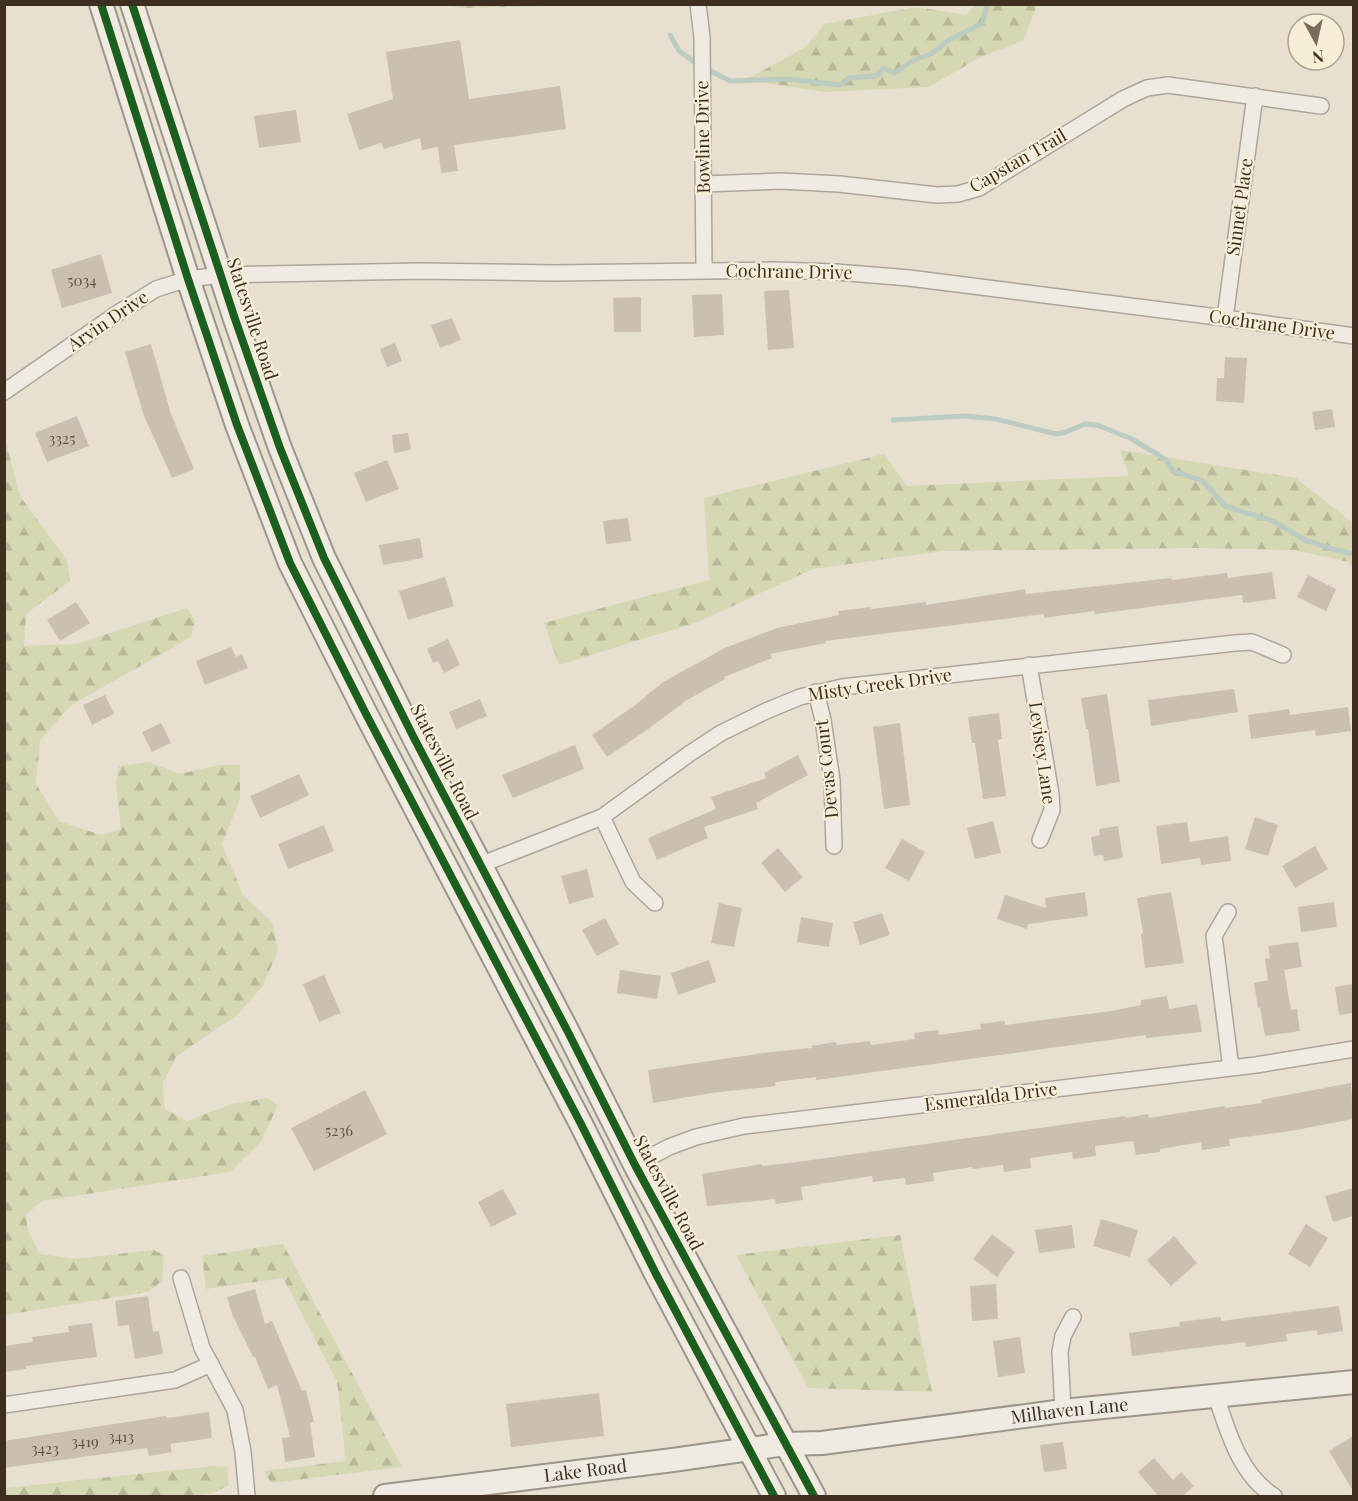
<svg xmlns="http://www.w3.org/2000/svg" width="1358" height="1501" viewBox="0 0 1358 1501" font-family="'Playfair Display',serif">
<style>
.forest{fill:url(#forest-firs)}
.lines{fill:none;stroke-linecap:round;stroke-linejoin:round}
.stream{stroke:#bcccc2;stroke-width:5}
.building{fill:#cbbfb2}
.street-casing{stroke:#ada599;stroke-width:18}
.secondary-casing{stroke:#9c958a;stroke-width:26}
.street{stroke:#efebe3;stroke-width:15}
.secondary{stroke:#efebe3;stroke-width:22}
.cycleway-casing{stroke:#f7eed8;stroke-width:11}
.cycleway{stroke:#1b5e20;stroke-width:8}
.labels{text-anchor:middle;stroke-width:4.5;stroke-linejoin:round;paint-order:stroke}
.number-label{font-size:15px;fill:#605244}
.street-label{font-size:18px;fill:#3d2e20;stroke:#f7eed8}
</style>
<defs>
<pattern id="forest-firs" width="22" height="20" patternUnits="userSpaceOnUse" patternTransform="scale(1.5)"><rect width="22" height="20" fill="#d6d7b3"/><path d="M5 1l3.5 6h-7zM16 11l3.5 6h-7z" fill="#b9b99a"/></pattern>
</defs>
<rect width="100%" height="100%" fill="#e7e0d1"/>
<path class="forest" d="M448,5V4L584,5L460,8Z
M975,5H1037L1024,40L981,57L928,87L825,92L745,80L806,47L824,24L916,7L966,15Z
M4,434L20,496L67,560L70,581L26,614L24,646L76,644L187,608L195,621L191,637L70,706L40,741L36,784L59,821L101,835L121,829L116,784L119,766L150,762L179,774L219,765H240V799L222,844L243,895L272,922L278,950L263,986L237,1015L176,1057L163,1083L165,1109L187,1121L232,1104L268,1098L278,1105L261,1142L230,1172L42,1201L26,1215L28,1231L40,1254L76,1259L153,1250L164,1255L162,1281L148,1292L5,1315Z
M1120,450L1296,478L1353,523V567L1349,562L1295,550L1195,548L943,551L813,569L698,622L559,665L544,623L709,580L704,498L884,454L907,486L1129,476Z
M900,1235L932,1392L808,1388L736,1255Z
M283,1244L402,1467L271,1483L264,1471L346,1461L337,1381L283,1278L206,1289L202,1256Z
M214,1466L227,1467L229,1485L214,1493L189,1496H5V1488Z"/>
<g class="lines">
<path class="stream" d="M670,35L679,51L697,64L730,81L788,79L840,85L849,78L876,76L884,68L893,73L898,71L912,61L931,54L949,40L983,23L986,7L989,4
M893,420L965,416L996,419L1056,434L1066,432L1085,424L1097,425L1130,438L1157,454L1167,461L1173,471L1203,481L1225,506L1273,521L1305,540L1336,550L1354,554"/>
</g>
<path class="building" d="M460,40L469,99L560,86L566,129L454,145L458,171L441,173L438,147L422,150L420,138L384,149L381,143L359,150L347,114L393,99L386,52Z
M296,110L301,142L259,148L254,116Z
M101,254L112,293L62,308L51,270Z
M789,290L794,348L768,350L764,291Z
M722,294L724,335L694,337L692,295Z
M641,297V332H614L613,298Z
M452,318L461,340L440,348L431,325Z
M395,343L402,361L387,367L380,349Z
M151,344L171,414L194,469L172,478L144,416L125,352Z
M1225,357L1247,358L1244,403L1216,401L1217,378H1224Z
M1332,409L1335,427L1315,430L1312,412Z
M77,416L89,446L47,462L35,433Z
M408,433L411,450L394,453L392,435Z
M387,460L399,489L366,502L354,473Z
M628,518L631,541L606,544L603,521Z
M420,538L423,558L383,565L379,545Z
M1272,572L1276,599L1243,603L1242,595L1095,614L1094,611L1044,618V614L825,641L826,643L770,654L772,658L724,677L725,679L687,700L651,727L607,757L592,735L634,706L663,682L725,648L777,628L839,615L838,611L871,607V609L926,602V605L1025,589L1026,594L1171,578L1172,580L1227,573L1228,578Z
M1308,575L1336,589L1326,611L1297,597Z
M445,577L454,606L408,620L399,591Z
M76,602L90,623L60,641L47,620Z
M448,639L460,665L444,673L438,661L433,663L427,649Z
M231,647L236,657L242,654L248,668L205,685L196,661Z
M1234,689L1238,712L1151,726L1148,700Z
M1107,694L1120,782L1096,786L1088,729H1086L1081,698Z
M105,695L114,714L92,725L83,705Z
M480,699L487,716L456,729L449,712Z
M1348,707L1351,731L1316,736L1315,730L1251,739L1248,715L1289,709L1290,715Z
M999,713L1002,739L998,740L1006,796L983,799L975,743H972L968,717Z
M161,723L171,743L152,752L142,732Z
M900,723L910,805L884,809L873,727Z
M575,745L584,769L513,798L502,775Z
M798,755L808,775L756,803L758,809L704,827L708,838L657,860L648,838L716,809L711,797L766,778L764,773Z
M299,774L309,795L260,818L250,796Z
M1255,817L1278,825L1268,856L1245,849Z
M993,821L1001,853L975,859L967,828Z
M1187,822L1190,842L1228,836L1231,861L1201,865L1200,858L1161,864L1156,826Z
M324,825L334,851L288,869L278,844Z
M1118,826L1123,858L1104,861L1103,855L1094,856L1091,837L1100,835L1099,829Z
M902,839L925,852L909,881L885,868Z
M1315,846L1328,869L1295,888L1282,866Z
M778,848L803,877L785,892L761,863Z
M587,869L594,897L569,904L561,876Z
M1085,892L1088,916L1028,924L1027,929L997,919L1005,895L1046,908L1045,898Z
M1171,892L1184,963L1145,968L1141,934L1143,933L1137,898Z
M1334,902L1337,927L1301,932L1298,907Z
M719,903L742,908L734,947L711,943Z
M882,913L890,935L860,945L853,922Z
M801,917L833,923L829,947L797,942Z
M605,918L619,944L597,956L582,930Z
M1298,942L1302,967L1284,970L1291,1010L1297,1009L1300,1031L1265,1036L1260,1007L1258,1008L1254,983L1268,980L1265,959L1270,958L1268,946Z
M709,960L716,982L678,995L671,973Z
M620,970L661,976L657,999L617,993Z
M324,975L341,1013L319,1022L303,984Z
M1353,984V1013L1339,1015L1335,987Z
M1167,996L1169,1009L1197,1004L1202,1032L1146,1038V1035L816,1080V1077L775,1082L776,1086L711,1093L653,1103L648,1070L771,1052L812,1048L811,1046L836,1042L837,1045L870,1041L871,1045L915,1039L914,1033L938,1030L939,1035L981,1029L980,1024L1005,1021V1025L1111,1011L1141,1005V1000Z
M1351,1083L1353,1119L1291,1131L1229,1139L1230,1146L1202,1150L1201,1142L1160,1149V1152L1136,1155L1133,1141L1095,1146L1096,1156L1073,1159L1072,1152L1030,1158L1031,1168L1004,1172L1003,1165L973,1169L972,1167L933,1173L934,1181L906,1185L905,1178L873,1182L872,1176L801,1187L803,1200L776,1204L775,1199L707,1206L702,1174L762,1164V1166L797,1162L1125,1116V1118L1148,1114L1149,1118L1225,1106V1108L1262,1103L1261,1100Z
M365,1090L387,1134L314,1171L291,1128Z
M1353,1188V1216L1333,1222L1325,1196Z
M503,1189L517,1214L491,1227L478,1202Z
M1101,1219L1138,1230L1130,1257L1093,1246Z
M1306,1224L1328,1238L1310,1267L1288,1254Z
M1072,1225L1075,1248L1039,1253L1035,1230Z
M992,1234L1015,1252L997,1277L973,1259Z
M1174,1236L1197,1263L1171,1286L1147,1260Z
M996,1284L998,1319L972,1321L970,1286Z
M255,1289L265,1324L272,1321L302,1391L306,1390L314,1422L310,1423L315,1457L285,1462L282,1438L290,1437L277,1385L268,1389L255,1357H253L232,1314L227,1297Z
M148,1296L153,1332L159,1331L163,1354L135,1359L129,1325L118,1326L115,1301Z
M1339,1306L1343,1331L1318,1335L1317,1330L1286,1334L1287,1341L1246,1347L1245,1342L1132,1356L1129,1333L1180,1326L1179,1322L1221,1317V1321Z
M92,1323L97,1357L26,1366V1369L4,1372V1346L33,1342L32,1337L69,1332L68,1326Z
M1020,1337L1025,1373L998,1377L993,1341Z
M599,1393L604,1436L511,1447L506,1404Z
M209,1412L212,1438L170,1444L172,1452L149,1456L147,1448L4,1468V1441L166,1416L167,1418Z
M1353,1436V1491L1329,1451Z
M1063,1442L1067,1469L1044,1472L1040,1445Z
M1154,1458L1173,1480L1181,1472L1194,1486L1182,1497H1159L1138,1472Z"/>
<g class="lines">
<defs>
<path id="street" d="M698,4L702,37L704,271
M704,184L781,181L839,184L937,195L958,194L979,188L1123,99L1147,88L1168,85L1321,106
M1225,318L1255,96
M4,392L121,311L156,289L188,279L221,275L420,271L554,273L775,270L836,272L909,278L1225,318L1354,336
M1029,665L1051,794L1052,810L1040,840
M816,692L823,720L832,780L834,846
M602,817L633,882L655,903
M480,865L602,817L689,754L721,733L766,711L800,697L842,687L1235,643L1252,642L1283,655
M1228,912L1214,936L1231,1068
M635,1165L669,1147L696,1137L744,1126L1256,1065L1354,1049
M181,1278L202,1348L235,1410L243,1452L247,1496
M1216,1396C1228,1432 1240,1475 1274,1496
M4,1405L175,1380L211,1364
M1063,1411L1060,1352L1063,1336L1073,1317"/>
<g id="secondary">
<path d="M101,4L188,279L237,425L290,563L366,714L581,1124L656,1274L774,1496"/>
<path d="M132,4L235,319L280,448L324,558L414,738L568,1032L635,1165L814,1496"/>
<path id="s1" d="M385,1496L673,1460L785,1444L822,1443L1063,1411L1354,1382"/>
</g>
</defs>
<use href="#street" class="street-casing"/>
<use href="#secondary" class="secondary-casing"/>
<use href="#street" class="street"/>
<use href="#secondary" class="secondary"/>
<defs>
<path id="cycleway" d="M101,4L188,279L237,425L290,563L366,714L581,1124L656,1274L774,1496
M132,4L235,319L280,448L324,558L414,738L568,1032L635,1165L814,1496"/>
</defs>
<use href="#cycleway" class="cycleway-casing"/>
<use href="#cycleway" class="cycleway"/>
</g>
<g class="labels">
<g class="number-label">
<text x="82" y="286">5034</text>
<text x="62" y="444">3325</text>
<text x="339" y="1136">5236</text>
<text x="121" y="1442">3413</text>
<text x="85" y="1447">3419</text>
<text x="45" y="1454">3423</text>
</g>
<g class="street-label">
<text transform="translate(703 137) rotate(-91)" y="6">Bowline Drive</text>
<text transform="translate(1018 161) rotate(-30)" y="6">Capstan Trail</text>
<text transform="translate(1240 207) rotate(-82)" y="6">Sinnet Place</text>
<text transform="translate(789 272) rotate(1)" y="6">Cochrane Drive</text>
<text transform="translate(252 319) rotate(72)" y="6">Statesville Road</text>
<text transform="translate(108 321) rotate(-34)" y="6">Arvin Drive</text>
<text transform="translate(1272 325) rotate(8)" y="6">Cochrane Drive</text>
<text transform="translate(880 685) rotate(-8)" y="6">Misty Creek Drive</text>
<text transform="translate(1042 753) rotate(82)" y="6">Levisey Lane</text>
<text transform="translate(444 762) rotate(63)" y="6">Statesville Road</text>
<text transform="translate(827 769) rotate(-96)" y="6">Devas Court</text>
<text transform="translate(991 1097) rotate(-7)" y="6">Esmeralda Drive</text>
<text transform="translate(668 1193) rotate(62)" y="6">Statesville Road</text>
<text dy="6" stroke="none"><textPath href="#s1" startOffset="690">Milhaven Lane</textPath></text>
<text dy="6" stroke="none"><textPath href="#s1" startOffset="202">Lake Road</textPath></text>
</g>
</g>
<rect width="1358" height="1501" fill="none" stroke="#3d2e20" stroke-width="12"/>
<g transform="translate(1316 42) rotate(172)"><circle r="28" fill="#f7eed8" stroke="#ada18e" stroke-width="1.5"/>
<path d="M0-4.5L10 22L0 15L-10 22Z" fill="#786c5e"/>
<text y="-9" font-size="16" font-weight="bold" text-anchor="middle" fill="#3d2e20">N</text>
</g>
</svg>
